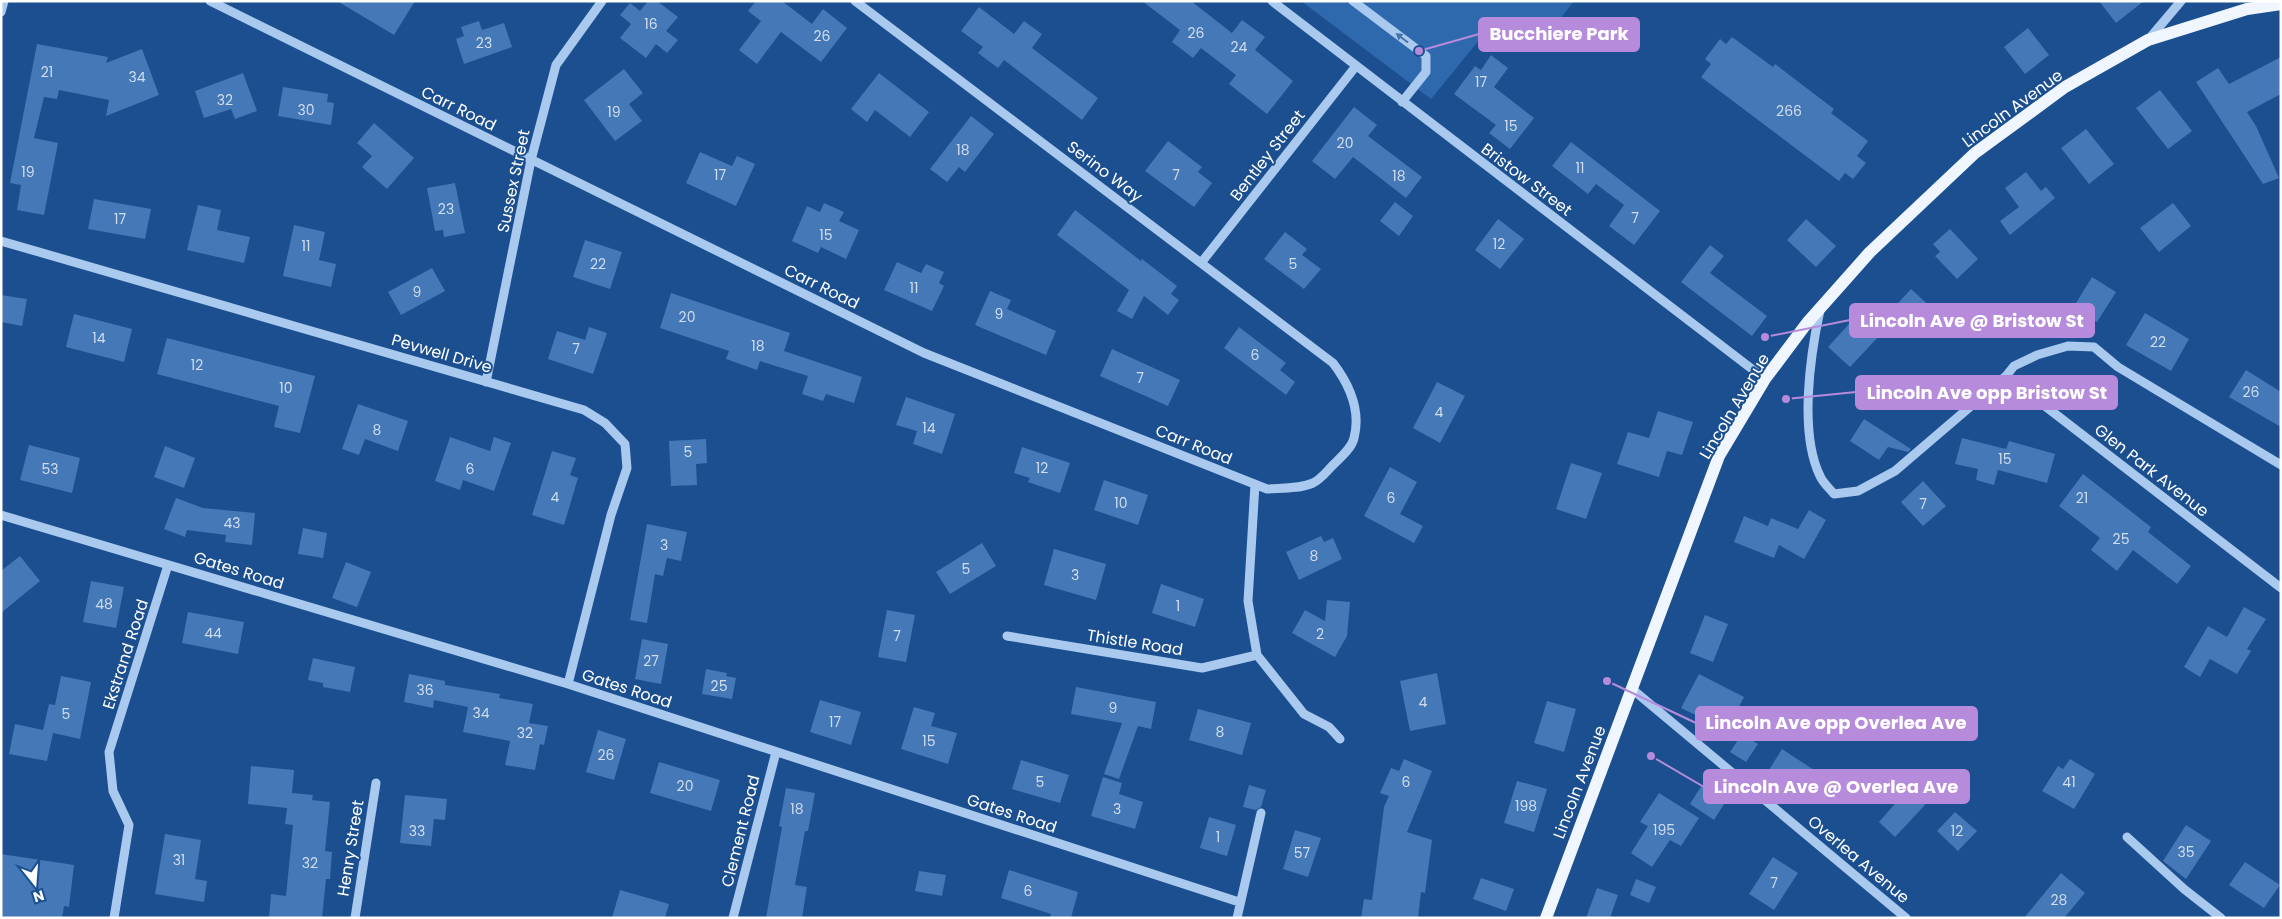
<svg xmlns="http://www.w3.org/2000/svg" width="2282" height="919" viewBox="0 0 2282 919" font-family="Poppins,sans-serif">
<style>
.green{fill:#2e69ad}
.building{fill:#4478b7}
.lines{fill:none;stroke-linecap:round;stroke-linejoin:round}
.minor{stroke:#a9c9ee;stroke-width:9}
.major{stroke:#f0f6ff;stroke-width:12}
.oneway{fill:#4674ac}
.labels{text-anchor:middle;stroke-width:4;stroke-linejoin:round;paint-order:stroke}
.number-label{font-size:14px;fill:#d0dded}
.street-label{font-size:16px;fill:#fff;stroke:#1b4f8f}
.leader{fill:none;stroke:#b68bdc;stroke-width:2}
.callout-dot{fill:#b68bdc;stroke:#1b4f8f;stroke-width:2}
.callout{fill:#b68bdc;stroke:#b68bdc;stroke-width:2}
.callout-label{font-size:18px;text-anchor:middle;font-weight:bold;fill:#fff}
</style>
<rect width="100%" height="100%" fill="#1b4f8f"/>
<path class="green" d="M1301,1H1574L1534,52L1527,50L1493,23L1431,99Z"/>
<path class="building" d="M337,1H415L394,35Z
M648,1H657L678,17L666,31L678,40L667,53L656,44L646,58L620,38L631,24L620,15L630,3L640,11Z
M756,1H782L812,24L823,9L847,28L821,62L781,32L757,64L739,50L761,21L748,11Z
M1142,1H1191L1232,33L1242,20L1265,37L1255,50L1293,81L1267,114L1229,84L1236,75L1201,48L1193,58L1172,42L1180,30Z
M2099,1H2144L2116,23Z
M979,7L1014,34L1024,21L1042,34L1032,48L1098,98L1082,120L1004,60L998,68L978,53L983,47L961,31Z
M479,21L482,30L504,23L512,47L464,64L456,39L464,36L461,27Z
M2028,28L2049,55L2025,74L2004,47Z
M1732,37L1773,67L1775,64L1834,109L1831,113L1868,141L1857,156L1866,163L1853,179L1845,173L1839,181L1701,77L1711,64L1705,59L1720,39L1726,44Z
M37,44L108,57L106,63L142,49L159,95L106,116L109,100L59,90L57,99L44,97L34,138L58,143L44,215L17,210L21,185L10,183Z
M1491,55L1508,68L1494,87L1534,118L1510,149L1489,133L1496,125L1454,94L1475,66L1481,70Z
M2281,57V94L2247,112L2256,126L2279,178L2263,184L2196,82L2218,68L2229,84Z
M624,69L643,93L629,104L642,121L615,141L584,100Z
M243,73L257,111L235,119L231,109L204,118L195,91Z
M879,73L929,112L910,137L875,110L867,122L851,109Z
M283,87L328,94L327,102L334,103L331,125L278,116Z
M2160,90L2192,131L2168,149L2136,108Z
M1354,107L1377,125L1368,136L1422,177L1406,198L1353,157L1335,179L1312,161Z
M971,116L994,134L965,172L959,167L947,182L930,169Z
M374,123L414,158L387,189L362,167L372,156L357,143Z
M2086,129L2114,164L2089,184L2061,148Z
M1168,141L1202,167L1198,172L1212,183L1194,207L1145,171Z
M1571,142L1660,211L1634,245L1609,226L1624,205L1596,184L1588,194L1552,166Z
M700,152L732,166L737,156L755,164L736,206L686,183Z
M2026,172L2041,191L2046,187L2055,198L2010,235L2000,221L2019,207L2005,188Z
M455,183L465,233L444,237L443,230L435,231L427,188Z
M94,199L151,209L145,239L88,229Z
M1395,202L1413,216L1399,236L1380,221Z
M824,203L844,212L839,221L859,230L846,259L821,247L818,253L792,241L807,206L820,212Z
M2173,203L2191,226L2159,252L2140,228Z
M198,205L221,210L217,230L250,237L244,263L187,250Z
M1075,210L1141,261L1142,259L1177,286L1171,294L1179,300L1168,315L1144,296L1132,319L1117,311L1129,290L1057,235Z
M1498,219L1524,239L1500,269L1475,250Z
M1806,219L1836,246L1816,267L1787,240Z
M294,225L325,232L319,260L336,264L331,287L283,276Z
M1950,229L1978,259L1957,279L1935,256L1940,252L1933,244Z
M1285,232L1307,249L1302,255L1321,269L1304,289L1264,259Z
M585,240L622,252L610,289L573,277Z
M1710,245L1724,256L1710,273L1767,316L1752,336L1681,282Z
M897,262L921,273L926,264L944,272L939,283L944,286L932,311L884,290Z
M432,268L445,291L401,315L388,292Z
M2092,277L2116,292L2097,322L2073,308Z
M1911,289L1935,311L1914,334L1890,312Z
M990,291L1011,300L1007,309L1056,331L1046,355L975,325Z
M671,293L790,333L784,351L862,377L854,403L826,394L823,401L802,394L808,376L760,361L757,370L726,359L729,351L660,328Z
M1,295L27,299L22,326L1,322Z
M2145,313L2189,339L2171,371L2126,345Z
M74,314L132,329L124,362L66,347Z
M1858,314L1880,335L1850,367L1828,347Z
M589,327L607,333L593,374L548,359L557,331L585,340Z
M1239,327L1286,363L1280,370L1295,382L1286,395L1224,348Z
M167,338L315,376L300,433L274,427L279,406L157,374Z
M1112,349L1180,380L1168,406L1100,376Z
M2246,370L2281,392V427L2229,397Z
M1437,382L1465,396L1440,443L1413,428Z
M906,397L955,414L942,454L913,444L917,431L896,425Z
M358,404L408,421L398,451L365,439L359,455L342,449Z
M1658,411L1693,422L1682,455L1667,451L1659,477L1617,464L1628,432L1649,438Z
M1864,419L1911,449L1908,452L1888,447L1879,460L1850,441Z
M450,437L490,451L494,437L511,443L494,491L463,480L460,490L435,481Z
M1962,438L2006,449L2009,441L2055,454L2047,483L1998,470L1994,485L1976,480L1978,469L1955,464Z
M706,439L707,463L696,464L697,485L671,486L669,441Z
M29,445L80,458L72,493L20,480Z
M165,446L195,458L184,488L154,477Z
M1022,447L1070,463L1060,493L1028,482L1030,478L1014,473Z
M552,451L576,458L570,475L578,478L564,525L532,515Z
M1571,463L1602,473L1586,519L1556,509Z
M1390,467L1417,482L1400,514L1423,526L1414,543L1364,516Z
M2083,474L2151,527L2148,532L2191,566L2177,584L2133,550L2117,571L2091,550L2100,538L2059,506Z
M1104,480L1148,495L1138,525L1094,510Z
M1923,481L1946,506L1923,526L1901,502Z
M176,498L203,508L255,513L252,545L225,542L226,535L187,530L185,537L164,529Z
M1809,510L1826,520L1804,559L1779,545L1774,558L1734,542L1744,516L1768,526L1771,518L1798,529Z
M647,524L687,532L681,561L667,558L663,576L655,574L647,623L630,620Z
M303,528L327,533L323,558L298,554Z
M1321,536L1324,542L1333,538L1342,559L1299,580L1286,552Z
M982,543L996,566L950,594L936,572Z
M1054,549L1106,564L1096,600L1044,585Z
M20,556L40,581L1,613V571Z
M346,562L371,572L357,607L332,598Z
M91,581L124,587L116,628L83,622Z
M1161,584L1204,599L1195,627L1152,613Z
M1327,600L1350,602L1347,636L1335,657L1292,633L1305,610L1325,621Z
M2244,607L2266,619L2247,649L2251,651L2237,674L2210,659L2200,677L2184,667L2208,626L2227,637Z
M887,610L915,615L906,662L878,657Z
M188,612L244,622L238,654L182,643Z
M1705,615L1728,624L1713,662L1690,653Z
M642,639L668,644L661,684L635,679Z
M313,658L355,667L350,692L323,687V683L308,680Z
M706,669L727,673L726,676L736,678L732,699L702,694Z
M1437,673L1446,724L1410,731L1400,681Z
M409,674L445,681V685L500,694L499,698L533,704L529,723L548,726L544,745L540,744L535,770L505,765L510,741L463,732L468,707L434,700L433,708L404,702Z
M1699,674L1744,697L1730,724L1707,713L1704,719L1681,708Z
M61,676L91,682L80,739L53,733L47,761L9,754L15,724L43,730L49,704L55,705Z
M1076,687L1156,702L1151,729L1138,726L1119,779L1104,774L1122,723L1071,714Z
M820,700L861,712L851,745L810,732Z
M1547,701L1576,709L1564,752L1534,743Z
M914,707L935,713L931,726L957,733L948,764L901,749Z
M1198,709L1251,723L1242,755L1189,740Z
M598,730L626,739L614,780L586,772Z
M1742,734L1758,744L1746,762L1730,752Z
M1782,749L1817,772L1804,792L1769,770Z
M1404,759L1432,771L1407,832L1432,840L1425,893L1421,892L1418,918H1361L1364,899L1372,900L1384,807L1389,796L1380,793L1391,768L1399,771Z
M2070,759L2095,774L2074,809L2042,791L2058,766L2063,769Z
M1021,760L1069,775L1060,803L1012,789Z
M659,762L720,780L711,811L650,793Z
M251,766L294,770L292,793L313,795L312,800L330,802L325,851L332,852L330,879H326L322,918H269L271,894L286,896L293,825L285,824L287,808L248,804Z
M1103,777L1122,783L1119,794L1143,802L1135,829L1091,816Z
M1517,781L1547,789L1534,832L1504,823Z
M1249,785L1266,790L1261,807L1256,810L1243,807Z
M1702,785L1726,801L1714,820L1690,804Z
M786,788L815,793L808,831H805L795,885L807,887L802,918H766L782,827L779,826Z
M1908,789L1925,805L1895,837L1879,822Z
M1659,793L1699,818L1681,846L1670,840L1652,867L1631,853L1648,826L1640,822Z
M405,795L447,799L445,820L434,819L431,846L400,843Z
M1955,812L1977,831L1958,851L1937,831Z
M1209,817L1236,825L1227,856L1200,848Z
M2186,825L2211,841L2186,879L2163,861Z
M1295,830L1321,838L1308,877L1283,869Z
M165,834L201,840L195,879L207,881L204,902L155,894Z
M1,854L74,865L69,907L64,906L62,918H1Z
M1773,857L1798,873L1774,910L1749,894Z
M2245,862L2280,885L2264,908L2229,885Z
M1009,870L1078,892L1071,918H1050L1051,914L1001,898Z
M919,871L946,875L942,896L915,891Z
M2061,873L2085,893L2064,918H2024Z
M1481,878L1514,889L1506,911L1473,899Z
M1636,879L1656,887L1649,903L1630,895Z
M1597,888L1618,895L1610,918H1586Z
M620,890L669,904L665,918H612Z"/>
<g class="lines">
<path class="minor" d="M210,1L924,353L1267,489C1282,488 1299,489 1313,483C1321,479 1327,471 1333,465C1340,458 1352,448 1354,438C1361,411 1349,384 1333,363L855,1
M1272,1L1765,379
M1353,1L1426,56V72L1402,102
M1,12L4,1
M2149,39L2181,1
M1,241L584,410L605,423L625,444L627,468L611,515L568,684
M1201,263L1356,66
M1820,310C1810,356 1799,433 1820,476C1823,483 1830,489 1834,494L1858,491L1895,471L2006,376L2014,366L2037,355L2068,346L2094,347L2118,367L2281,465
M2006,376L2281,588
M486,382L531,160L556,65L602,1
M1,515L568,684L1239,902
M1007,636L1202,668L1257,655L1248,601L1255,484
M1257,655L1304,714L1329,727L1340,739
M1632,689L1906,918
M2127,837L2184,889L2221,918
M114,918L129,825L113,791L109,752L168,565
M355,918L376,783
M733,918L776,752
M1237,918L1261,813"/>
<path class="major" d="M1546,918L1719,456L1765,379L1807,323L1870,252L1975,153L2065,87L2148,40L2247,9L2281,4"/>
</g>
<defs><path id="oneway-solid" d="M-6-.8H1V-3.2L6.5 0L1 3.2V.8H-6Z" transform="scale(1.25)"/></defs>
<use class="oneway" href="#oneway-solid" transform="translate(1402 38) rotate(-143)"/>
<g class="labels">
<g class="number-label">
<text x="651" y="29">16</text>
<text x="1196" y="38">26</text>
<text x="822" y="41">26</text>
<text x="484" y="48">23</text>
<text x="1239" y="52">24</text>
<text x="47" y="77">21</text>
<text x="137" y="82">34</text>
<text x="1481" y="87">17</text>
<text x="225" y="105">32</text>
<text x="306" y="115">30</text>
<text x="1789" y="116">266</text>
<text x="614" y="117">19</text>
<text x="1511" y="131">15</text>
<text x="1345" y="148">20</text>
<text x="963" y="155">18</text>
<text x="1580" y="173">11</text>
<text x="28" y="177">19</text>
<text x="720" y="180">17</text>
<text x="1176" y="180">7</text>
<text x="1399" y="181">18</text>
<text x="446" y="214">23</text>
<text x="1635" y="223">7</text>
<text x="120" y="224">17</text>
<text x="826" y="240">15</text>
<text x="1499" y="249">12</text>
<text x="306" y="251">11</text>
<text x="598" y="269">22</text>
<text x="1293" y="269">5</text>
<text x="914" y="293">11</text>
<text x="417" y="297">9</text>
<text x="999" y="319">9</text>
<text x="687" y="322">20</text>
<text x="99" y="343">14</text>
<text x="2158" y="347">22</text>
<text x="758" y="351">18</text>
<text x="576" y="354">7</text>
<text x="1255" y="360">6</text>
<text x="197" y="370">12</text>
<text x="1140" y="383">7</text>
<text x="286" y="393">10</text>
<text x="2251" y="397">26</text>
<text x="1439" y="417">4</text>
<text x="929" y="433">14</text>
<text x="377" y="435">8</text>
<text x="688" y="457">5</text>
<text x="2005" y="464">15</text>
<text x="1042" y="473">12</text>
<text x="50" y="474">53</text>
<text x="470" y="474">6</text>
<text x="555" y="502">4</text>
<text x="1391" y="503">6</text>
<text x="2082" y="503">21</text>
<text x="1121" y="508">10</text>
<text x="1923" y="509">7</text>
<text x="232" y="528">43</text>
<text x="2121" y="544">25</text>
<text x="664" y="550">3</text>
<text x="1314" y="561">8</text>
<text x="966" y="574">5</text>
<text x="1075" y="580">3</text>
<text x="104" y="609">48</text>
<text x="1178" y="611">1</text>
<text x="213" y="638">44</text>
<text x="1320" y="639">2</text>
<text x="897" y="641">7</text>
<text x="651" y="666">27</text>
<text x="719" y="691">25</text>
<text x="425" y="695">36</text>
<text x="1423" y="707">4</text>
<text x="1113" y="713">9</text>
<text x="481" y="718">34</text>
<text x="66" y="719">5</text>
<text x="835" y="727">17</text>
<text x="1220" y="737">8</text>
<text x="525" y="738">32</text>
<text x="929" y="746">15</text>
<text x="606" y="760">26</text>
<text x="1040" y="787">5</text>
<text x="1406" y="787">6</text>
<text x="2069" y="787">41</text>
<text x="685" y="791">20</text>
<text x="1526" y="811">198</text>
<text x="797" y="814">18</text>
<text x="1117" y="814">3</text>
<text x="1664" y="835">195</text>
<text x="417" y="836">33</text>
<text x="1957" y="836">12</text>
<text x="1218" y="842">1</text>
<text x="2186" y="857">35</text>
<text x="1302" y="858">57</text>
<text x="179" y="865">31</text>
<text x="310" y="868">32</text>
<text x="1774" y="888">7</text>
<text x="1028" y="896">6</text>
<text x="2059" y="905">28</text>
</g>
<g class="street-label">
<text transform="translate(459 108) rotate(26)" y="6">Carr Road</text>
<text transform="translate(2012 108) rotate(-36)" y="6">Lincoln Avenue</text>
<text transform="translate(1267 155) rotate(-52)" y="6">Bentley Street</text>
<text transform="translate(1105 171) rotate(37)" y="6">Serino Way</text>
<text transform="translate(1527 179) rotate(37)" y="6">Bristow Street</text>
<text transform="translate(513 181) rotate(-78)" y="6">Sussex Street</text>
<text transform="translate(822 286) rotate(26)" y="6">Carr Road</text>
<text transform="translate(442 353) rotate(16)" y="6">Pevwell Drive</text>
<text transform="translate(1734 406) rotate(-59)" y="6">Lincoln Avenue</text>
<text transform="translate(1194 444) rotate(22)" y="6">Carr Road</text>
<text transform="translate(2152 470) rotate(38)" y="6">Glen Park Avenue</text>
<text transform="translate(239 570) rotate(17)" y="6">Gates Road</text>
<text transform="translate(1135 642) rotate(9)" y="6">Thistle Road</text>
<text transform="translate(125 654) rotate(-72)" y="6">Ekstrand Road</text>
<text transform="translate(627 688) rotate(18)" y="6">Gates Road</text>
<text transform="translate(1579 782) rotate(-69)" y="6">Lincoln Avenue</text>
<text transform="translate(1012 813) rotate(18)" y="6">Gates Road</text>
<text transform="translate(740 831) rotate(-76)" y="6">Clement Road</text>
<text transform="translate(350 848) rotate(-81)" y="6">Henry Street</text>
<text transform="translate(1859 859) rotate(40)" y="6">Overlea Avenue</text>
</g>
</g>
<path class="leader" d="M1419 51L1479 34M1765 337L1850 320M1786 399L1856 392M1607 681L1696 723M1651 756L1704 787"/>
<g class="callout-dot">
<circle cx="1419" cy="51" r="5"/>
<circle cx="1765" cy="337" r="5"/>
<circle cx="1786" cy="399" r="5"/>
<circle cx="1607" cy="681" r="5"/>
<circle cx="1651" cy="756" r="5"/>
</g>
<g class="callout">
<rect x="1479" y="18" width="160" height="33" rx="5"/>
<rect x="1850" y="304" width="244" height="33" rx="5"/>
<rect x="1856" y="376" width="261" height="33" rx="5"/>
<rect x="1696" y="707" width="281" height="33" rx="5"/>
<rect x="1704" y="770" width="265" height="33" rx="5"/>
</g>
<g class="callout-label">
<text x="1559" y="40">Bucchiere Park</text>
<text x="1972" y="327">Lincoln Ave @ Bristow St</text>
<text x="1987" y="399">Lincoln Ave opp Bristow St</text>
<text x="1836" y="729">Lincoln Ave opp Overlea Ave</text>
<text x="1836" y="793">Lincoln Ave @ Overlea Ave</text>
</g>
<rect width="2282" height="919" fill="none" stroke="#ffffff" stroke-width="5"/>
<g transform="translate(35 884) rotate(163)" stroke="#1b4f8f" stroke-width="4" paint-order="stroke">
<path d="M0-4L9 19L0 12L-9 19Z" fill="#ffffff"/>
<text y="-8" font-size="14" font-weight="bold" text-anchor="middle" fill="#ffffff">N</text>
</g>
</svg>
